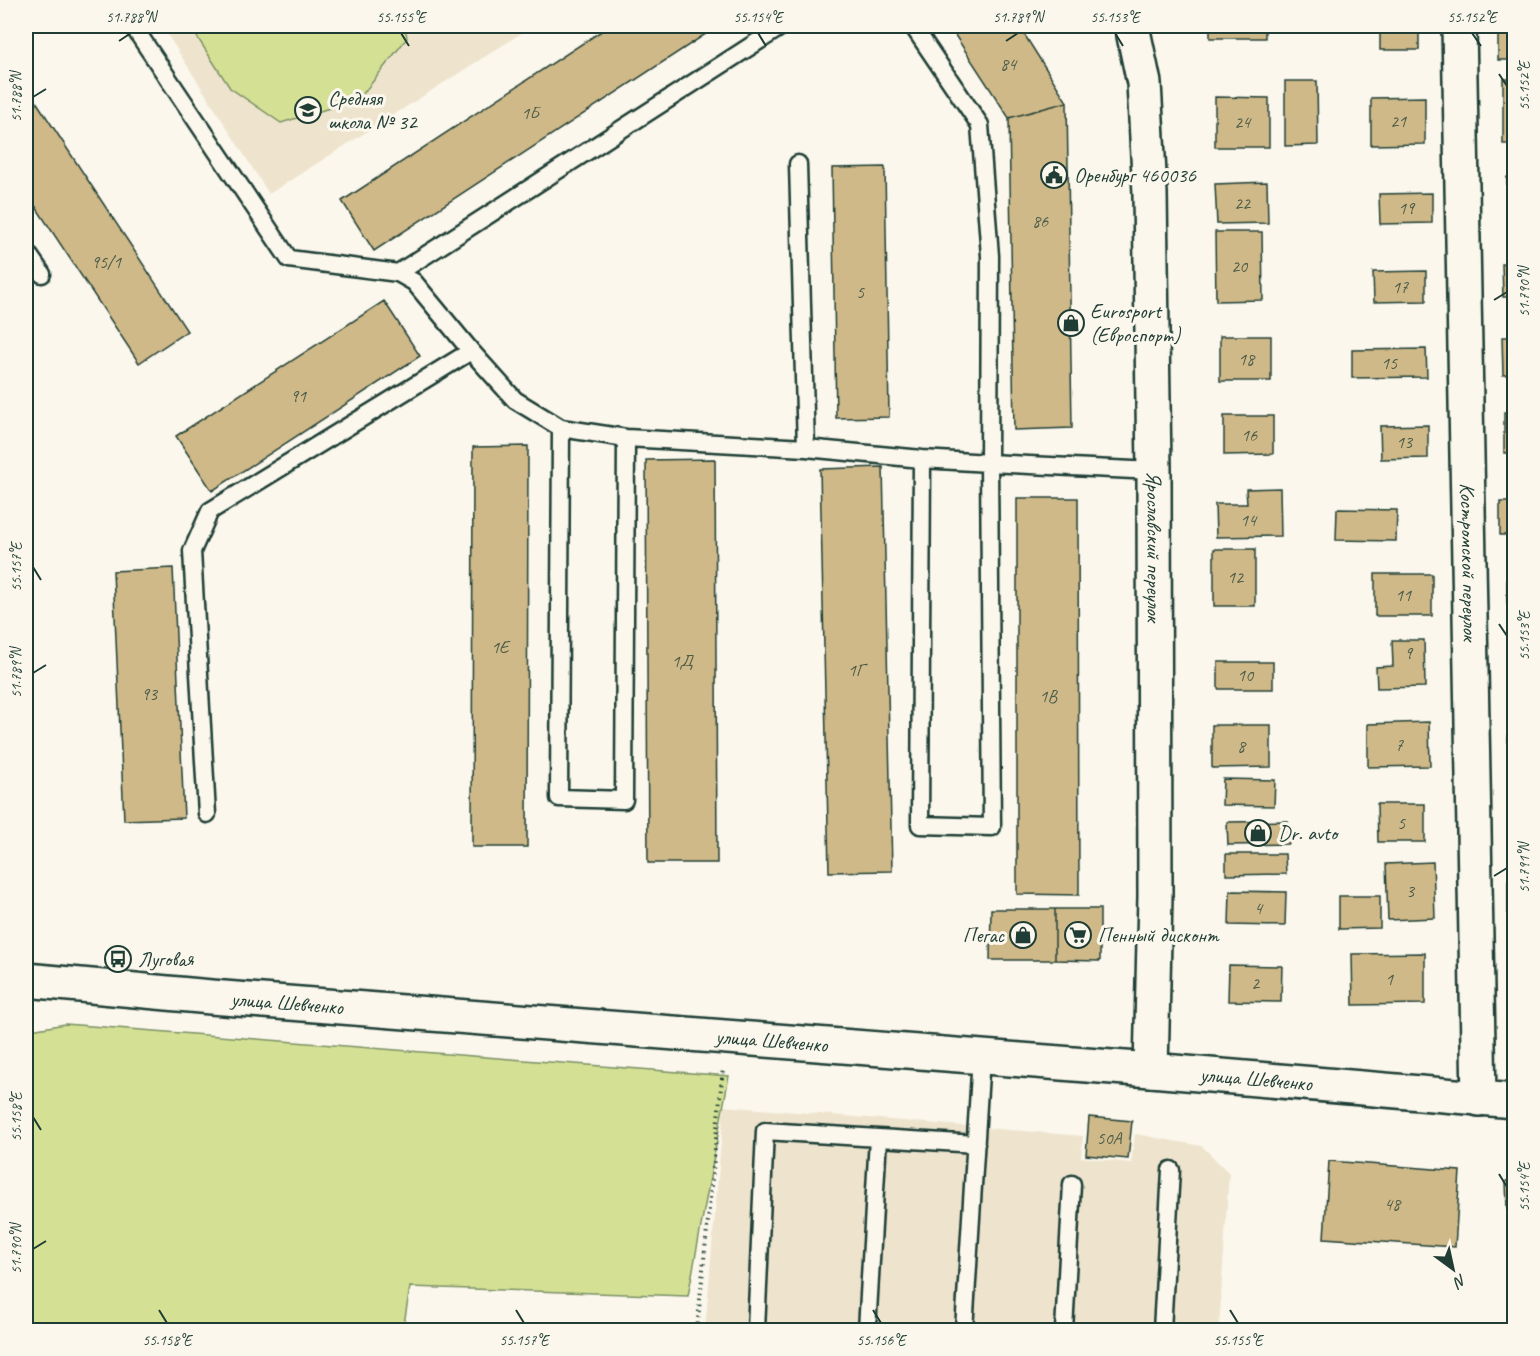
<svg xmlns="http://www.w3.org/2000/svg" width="1540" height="1356" viewBox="0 0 1540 1356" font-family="Caveat,sans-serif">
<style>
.built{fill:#eee4ce}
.green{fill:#d4e195;stroke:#7a8f64;stroke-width:1.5}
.building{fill:#d0b988;stroke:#1f3d34;stroke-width:1.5}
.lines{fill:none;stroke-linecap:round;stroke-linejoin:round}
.lane-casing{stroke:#1f3d34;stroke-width:21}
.street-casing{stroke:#1f3d34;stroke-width:38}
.secondary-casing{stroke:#1f3d34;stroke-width:38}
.path{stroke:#1f3d34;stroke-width:4;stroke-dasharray:1.5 4.5;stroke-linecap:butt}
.lane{stroke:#fbf7ec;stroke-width:16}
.street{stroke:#fbf7ec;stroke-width:33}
.secondary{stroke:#fbf7ec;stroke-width:33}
.ticks{fill:none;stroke:#1f3d34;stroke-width:2}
.labels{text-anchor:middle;stroke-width:6;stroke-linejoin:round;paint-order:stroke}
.number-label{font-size:18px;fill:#4b5c49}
.poi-label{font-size:21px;fill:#1f3d34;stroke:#fbf7ec;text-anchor:start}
.street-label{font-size:21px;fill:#1f3d34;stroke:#fbf7ec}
.neatline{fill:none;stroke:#1f3d34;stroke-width:2}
.ticks-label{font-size:15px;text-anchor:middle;fill:#1f3d34}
</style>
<rect width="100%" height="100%" fill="#fbf7ec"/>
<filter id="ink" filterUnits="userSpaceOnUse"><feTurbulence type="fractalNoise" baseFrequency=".0167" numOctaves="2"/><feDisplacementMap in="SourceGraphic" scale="12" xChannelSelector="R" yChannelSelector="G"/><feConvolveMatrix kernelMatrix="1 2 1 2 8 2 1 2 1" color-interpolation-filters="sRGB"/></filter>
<g filter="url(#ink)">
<path class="built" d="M162,26H533L269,194Z
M724,1106L1083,1136L1081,1157L1131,1163L1135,1134L1202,1146L1229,1173L1219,1330H705Z"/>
<path class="green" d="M190,26H405L407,38L359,99L281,123L230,88Z
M65,1024L729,1076L688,1296L410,1287L403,1330H26V1031Z"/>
<path class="building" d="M609,26H718L374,251L342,201Z
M949,26H1019L1067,102L1009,118Z
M1210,26H1265V38H1210Z
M1380,26H1419V50H1380Z
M1498,26H1514V60H1498Z
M1503,79H1514V144H1503Z
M1285,81H1317L1318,145L1285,146Z
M26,86L187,331L139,363L26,192Z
M1215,97L1269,98V147H1215Z
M1425,97V144L1371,145V98Z
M1067,102L1072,428L1014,430L1009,118Z
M885,167L889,417L836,418L832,168Z
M1507,177H1514V219H1507Z
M1267,182L1268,223L1217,224L1215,184Z
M1432,193V223L1380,224L1379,194Z
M1215,232H1262L1263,300L1216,301Z
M1502,264H1514V297H1503Z
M1426,271V301L1374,302L1373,272Z
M384,301L420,356L212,491L176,436Z
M1220,336H1271V381H1220Z
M1502,337H1514V375H1503Z
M1426,349L1427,377L1352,378V350Z
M1504,412H1514V453H1504Z
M1224,416H1273V454L1224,455Z
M1428,425V458L1381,459L1380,426Z
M528,446L527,847H472L473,447Z
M715,459L717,863H648L646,460Z
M883,467L892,871L829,872L820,469Z
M1280,488L1281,536L1216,537L1215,504H1247L1246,489Z
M1017,498H1078L1079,895L1017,894Z
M1500,502H1514V535H1500Z
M1337,509L1397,510L1396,541L1336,540Z
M1507,548H1514V603H1507Z
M1214,549H1255V606H1214Z
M173,568L184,818L124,820L113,571Z
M1375,574H1432V616H1375Z
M1392,640H1424L1425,687L1377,688L1376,667L1393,666Z
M1218,662H1273V689H1218Z
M1429,722L1430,766L1368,767V724Z
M1212,725H1271V767L1212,768Z
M1508,734H1514V762H1508Z
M1223,779L1275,780L1274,806L1222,805Z
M1377,804H1425V842H1378Z
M1509,804H1514V844L1509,845Z
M1288,821L1289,844L1228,845L1227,822Z
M1226,854H1285L1286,874L1226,875Z
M1433,862L1435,918L1388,920L1386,864Z
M1508,881H1514V926H1508Z
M1230,891L1286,892L1285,926L1229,925Z
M1339,896H1380V928L1339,929Z
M991,909H1055V960H990Z
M1055,909H1100V961L1055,960Z
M1425,953V1004L1353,1005L1352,954Z
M1229,965L1282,966L1281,1002L1228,1001Z
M1089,1117L1132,1121L1128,1159L1086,1155Z
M1329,1161L1460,1171L1455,1247L1324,1238Z
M1506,1181H1514V1209H1507Z"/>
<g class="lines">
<defs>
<path id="lane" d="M133,26L289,259L398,273L414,282L471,351L515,400L561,428L626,438L806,448L922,459L989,463L1154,471
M913,26L980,125L990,256L989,463L992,827L920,825L922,459
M798,164L806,448
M26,251L42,274
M398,273L782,26
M561,428L559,798L624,800L626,438
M207,814L192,551L210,511L471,351
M756,1330L765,1131L976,1144
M867,1330L878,1138
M964,1330L981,1057
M1064,1330L1072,1184
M1162,1330L1171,1170"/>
<g id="street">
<path id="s1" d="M1459,26L1479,1099"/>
</g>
<g id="secondary">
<path id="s2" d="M1132,26L1144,83L1150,193L1154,471L1155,896L1151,1070"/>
<path id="s3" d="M26,980L211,997L1151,1070L1514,1101"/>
</g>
</defs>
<use href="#lane" class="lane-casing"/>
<use href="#street" class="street-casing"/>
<use href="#secondary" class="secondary-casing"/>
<path class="path" d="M697,1330L723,1068"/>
<use href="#lane" class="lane"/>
<use href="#street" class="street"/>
<use href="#secondary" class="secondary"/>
</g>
</g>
<path class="ticks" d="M401,33L409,46M758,33L766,46M1115,33L1123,46M1472,33L1481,46M119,41L131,33M1006,41L1018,33M1499,74L1507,86M33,97L46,89M1494,300L1507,292M33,567L41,580M1499,624L1507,636M33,673L46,665M1494,876L1507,868M33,1117L41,1130M1499,1174L1507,1187M33,1249L46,1241M159,1310L167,1323M516,1310L524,1323M873,1310L881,1323M1230,1310L1238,1323"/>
<defs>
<symbol id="school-ring" viewBox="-11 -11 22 22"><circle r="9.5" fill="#fbf7ec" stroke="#1f3d34" stroke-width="1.5"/><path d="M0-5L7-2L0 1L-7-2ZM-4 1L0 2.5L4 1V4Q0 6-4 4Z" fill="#1f3d34"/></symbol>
<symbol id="civic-ring" viewBox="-11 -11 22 22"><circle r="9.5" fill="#fbf7ec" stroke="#1f3d34" stroke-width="1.5"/><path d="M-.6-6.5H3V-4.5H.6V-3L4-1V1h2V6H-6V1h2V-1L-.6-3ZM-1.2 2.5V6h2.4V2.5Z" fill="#1f3d34"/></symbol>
<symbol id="shop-ring" viewBox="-11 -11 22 22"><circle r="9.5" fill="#fbf7ec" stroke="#1f3d34" stroke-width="1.5"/><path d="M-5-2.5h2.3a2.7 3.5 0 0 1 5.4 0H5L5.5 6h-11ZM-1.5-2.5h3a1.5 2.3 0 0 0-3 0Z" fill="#1f3d34"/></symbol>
<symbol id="supermarket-ring" viewBox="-11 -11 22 22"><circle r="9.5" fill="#fbf7ec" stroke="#1f3d34" stroke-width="1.5"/><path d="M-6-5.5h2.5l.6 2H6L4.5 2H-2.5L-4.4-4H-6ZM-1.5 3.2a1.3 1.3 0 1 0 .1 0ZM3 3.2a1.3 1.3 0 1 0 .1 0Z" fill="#1f3d34"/></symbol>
<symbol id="bus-ring" viewBox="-11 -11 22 22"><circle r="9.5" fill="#fbf7ec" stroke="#1f3d34" stroke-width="1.5"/><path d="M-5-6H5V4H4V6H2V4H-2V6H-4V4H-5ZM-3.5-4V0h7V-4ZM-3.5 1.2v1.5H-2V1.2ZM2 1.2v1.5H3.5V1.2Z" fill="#1f3d34"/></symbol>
</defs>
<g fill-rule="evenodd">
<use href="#school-ring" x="293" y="95" width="30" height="30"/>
<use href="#civic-ring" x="1039" y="160" width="30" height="30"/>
<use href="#shop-ring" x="1056" y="308" width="30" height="30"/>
<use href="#shop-ring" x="1243" y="818" width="30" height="30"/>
<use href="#shop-ring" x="1008" y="920" width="30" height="30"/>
<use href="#supermarket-ring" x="1063" y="920" width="30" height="30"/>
<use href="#bus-ring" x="103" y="944" width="30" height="30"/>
</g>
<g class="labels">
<g class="number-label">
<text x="1008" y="70">84</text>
<text x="530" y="119">1Б</text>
<text x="1398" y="127">21</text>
<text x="1242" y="128">24</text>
<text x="1242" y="209">22</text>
<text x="1406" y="214">19</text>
<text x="1040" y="227">86</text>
<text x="106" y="268">95/1</text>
<text x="1239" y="272">20</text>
<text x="1400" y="293">17</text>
<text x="860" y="298">5</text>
<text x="1246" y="365">18</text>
<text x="1389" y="369">15</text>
<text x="298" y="402">91</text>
<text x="1249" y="441">16</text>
<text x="1404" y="448">13</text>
<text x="1248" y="526">14</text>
<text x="1235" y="583">12</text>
<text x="1403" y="601">11</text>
<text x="500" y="653">1Е</text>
<text x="1408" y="659">9</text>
<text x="682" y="667">1Д</text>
<text x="856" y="676">1Г</text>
<text x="1245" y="681">10</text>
<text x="149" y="700">93</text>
<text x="1048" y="702">1В</text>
<text x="1399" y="751">7</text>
<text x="1241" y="752">8</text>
<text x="1401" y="829">5</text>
<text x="1410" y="897">3</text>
<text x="1258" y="914">4</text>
<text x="1389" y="985">1</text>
<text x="1255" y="989">2</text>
<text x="1109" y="1144">50А</text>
<text x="1392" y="1210">48</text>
</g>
<g class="poi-label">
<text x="328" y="105">Средняя<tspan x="328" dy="24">школа № 32</tspan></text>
<text x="1074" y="182">Оренбург 460036</text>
<text x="1090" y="318">Eurosport<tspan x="1090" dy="24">(Евроспорт)</tspan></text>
<text x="1278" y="840">Dr. avto</text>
<text x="1004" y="942" text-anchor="end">Пегас</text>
<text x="1098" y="942">Пенный дисконт</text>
<text x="138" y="966">Луговая</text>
</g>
<g class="street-label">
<text dy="7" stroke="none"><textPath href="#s2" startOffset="522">Ярославский переулок</textPath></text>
<text dy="7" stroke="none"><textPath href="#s1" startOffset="536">Костромской переулок</textPath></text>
<text dy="7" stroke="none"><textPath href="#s3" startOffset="262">улица Шевченко</textPath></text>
<text dy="7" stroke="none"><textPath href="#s3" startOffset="748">улица Шевченко</textPath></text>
<text dy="7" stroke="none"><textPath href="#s3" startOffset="1234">улица Шевченко</textPath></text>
</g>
</g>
<rect width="1540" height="1356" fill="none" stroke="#fbf7ec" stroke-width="66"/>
<g transform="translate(1453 1269) rotate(147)" stroke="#fbf7ec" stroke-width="4.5" paint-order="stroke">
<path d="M0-4.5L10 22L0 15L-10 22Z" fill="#1f3d34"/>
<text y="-9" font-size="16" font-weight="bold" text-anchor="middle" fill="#1f3d34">N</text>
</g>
<rect x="33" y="33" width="1474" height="1290" class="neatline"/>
<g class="ticks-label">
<text x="131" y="22">51.788°N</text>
<text x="401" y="22">55.155°E</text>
<text x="758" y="22">55.154°E</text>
<text x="1018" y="22">51.789°N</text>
<text x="1115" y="22">55.153°E</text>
<text x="1472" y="22">55.152°E</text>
<text transform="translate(1524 86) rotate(-90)" y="5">55.152°E</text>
<text transform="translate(16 97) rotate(-90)" y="5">51.788°N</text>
<text transform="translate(1524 292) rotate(-90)" y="5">51.790°N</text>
<text transform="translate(16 567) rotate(-90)" y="5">55.157°E</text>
<text transform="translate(1524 636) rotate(-90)" y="5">55.153°E</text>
<text transform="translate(16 673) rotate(-90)" y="5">51.789°N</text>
<text transform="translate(1524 868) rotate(-90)" y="5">51.791°N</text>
<text transform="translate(16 1117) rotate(-90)" y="5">55.158°E</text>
<text transform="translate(1524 1187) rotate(-90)" y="5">55.154°E</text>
<text transform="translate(16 1249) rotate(-90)" y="5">51.790°N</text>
<text x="167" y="1345">55.158°E</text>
<text x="524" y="1345">55.157°E</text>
<text x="881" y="1345">55.156°E</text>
<text x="1238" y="1345">55.155°E</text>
</g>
</svg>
